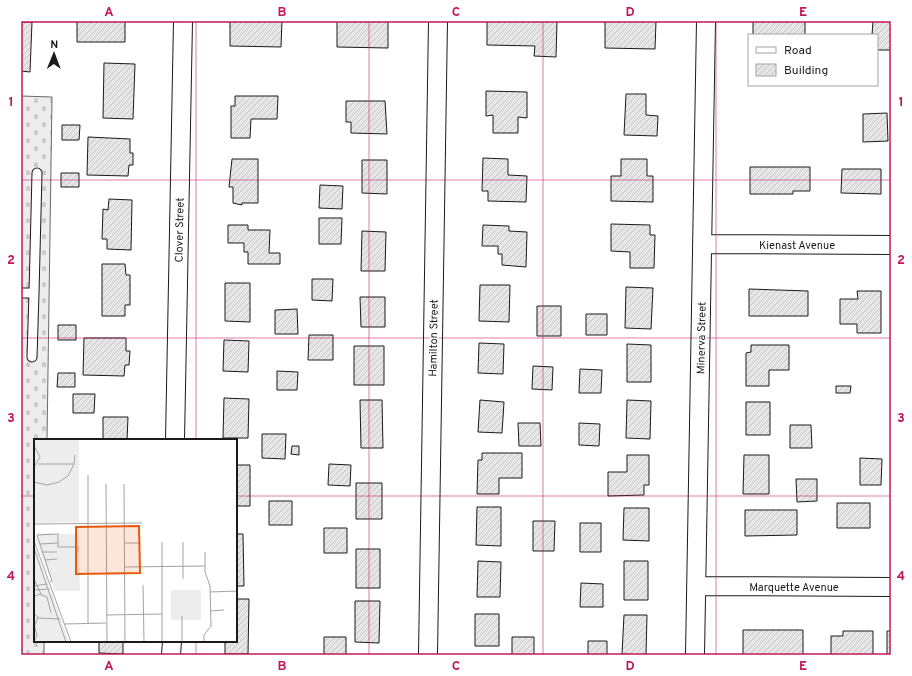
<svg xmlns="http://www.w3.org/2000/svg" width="912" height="676" viewBox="0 0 912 676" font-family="Overpass,sans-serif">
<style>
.cemetery{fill:url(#cemetery-stones);stroke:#6a6a6a}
.building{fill:url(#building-hatch);stroke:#1a1a1a}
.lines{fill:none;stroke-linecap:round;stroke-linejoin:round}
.lane-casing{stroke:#1a1a1a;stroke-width:11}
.street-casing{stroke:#1a1a1a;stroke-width:20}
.lane{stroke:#fff;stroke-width:9}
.street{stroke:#fff;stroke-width:18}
.grid{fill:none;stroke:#c2185b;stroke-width:1;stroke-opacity:0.55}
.labels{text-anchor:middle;stroke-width:3;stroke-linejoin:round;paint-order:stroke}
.street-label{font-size:11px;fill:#1a1a1a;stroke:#fff}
.inset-road{fill:none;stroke:#a3a3a3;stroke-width:1}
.view{fill:#e8590c;fill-opacity:0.15;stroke:#e8590c;stroke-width:2}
.inset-edge{fill:none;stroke:#1a1a1a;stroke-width:2}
.neatline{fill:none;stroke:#c2185b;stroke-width:1.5}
.grid-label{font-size:13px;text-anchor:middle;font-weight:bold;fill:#c2185b}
</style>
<defs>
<pattern id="cemetery-stones" width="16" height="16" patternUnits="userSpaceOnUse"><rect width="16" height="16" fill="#ededed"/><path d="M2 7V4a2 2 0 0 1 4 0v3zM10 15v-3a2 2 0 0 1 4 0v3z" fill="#cbcbcb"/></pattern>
<pattern id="building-hatch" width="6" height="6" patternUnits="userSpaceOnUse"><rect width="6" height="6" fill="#e6e6e6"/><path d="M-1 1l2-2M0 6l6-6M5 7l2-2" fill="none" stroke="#c5c5c5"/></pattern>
</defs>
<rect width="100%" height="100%" fill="#fff"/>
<path class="cemetery" d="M21,96L52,97L47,440H35V641H44V655H21Z"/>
<path class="building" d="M77,21H125V42H77Z
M230,21H282L281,47L230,46Z
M337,21H388V48L337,47Z
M487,21H557L556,57L534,56L535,46L487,45Z
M605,21H656L655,49L605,48Z
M753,21H805V35H753Z
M873,21H891V50H877V35H872Z
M21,22H32L30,72L21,71Z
M104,63L135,64L133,119L103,118Z
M486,91L527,92V118L518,117V133H493V115L486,116Z
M626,94H646V115L658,116L657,136L624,135Z
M235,96H278L277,119H251L250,138H231V106H235Z
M346,101H385L387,134L351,133V122H346Z
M887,113L888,141L863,142V114Z
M62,125H80L79,140H62Z
M88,137L130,139V153H133V165H129L128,176L87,175Z
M483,158L508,159V175L527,176L526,202L488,201V191H482Z
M232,159H258V203H242V205L233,203V187H229Z
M621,159H647V176H653V202L611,201V176H621Z
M362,160H387V194L362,193Z
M750,167H810V191H793V194H750Z
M842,169H881V194L841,193Z
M61,173H79V187H61Z
M320,185L343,186L342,209L319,208Z
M109,199L132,200L131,250L107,249V239H102L103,209L108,210Z
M319,218H342L341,244H319Z
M611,224L650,225V235H655L654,268H630V252L611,251Z
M228,225H248V230H270L269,253H280V264H248V252H244V243H228Z
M483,225L509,226V231L527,232L526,267L502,265V254H498V246H482Z
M362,231L386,232L385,271H361Z
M102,264H125L126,275H130V305H125V316H102Z
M312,279H333L332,301L312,300Z
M225,283H250V322L225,321Z
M480,285H510L509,322L479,321Z
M626,287L653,288L651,329L625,328Z
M749,289L808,291V316H749Z
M857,291H881V333H857V324H840V299H858Z
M360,297H385V327H361Z
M537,306H561V336H537Z
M297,309L298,334H275V310Z
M586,314H607V335H586Z
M58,325H76V340H58Z
M309,335H333V360H308Z
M84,338H126V351H130L129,365H125L124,376L83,375Z
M224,340L249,341L248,372L223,371Z
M479,343L504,344L503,374L478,373Z
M627,344L651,345V382H627Z
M751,345H789V370H769V386H746V353L751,352Z
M354,346H384V385H354Z
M533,366L553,367L552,390L532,389Z
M580,369L602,370L601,393H579Z
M277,371L298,372L297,390H277Z
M58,373H75V387H57Z
M836,386H851L850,393H836Z
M73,394H95L94,413H73Z
M224,398L249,399L248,438H223Z
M360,400H382L383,448H361Z
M480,400L504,402L502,433L478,432Z
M627,400L651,401L650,439L626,438Z
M746,402H770V435H746Z
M103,417H128L127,440H103Z
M518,423H540L541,446H519Z
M579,423L600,424L599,446L579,445Z
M790,425H811L812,448H790Z
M262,434H286L285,459L262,458Z
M292,446H299V455L291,454Z
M482,453H522V478H499V494H477L478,460H482Z
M627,455H649V485H644V495L608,496V472H627Z
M744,455H769V494H743Z
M860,458L882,459L881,485H860Z
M329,464L351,465L350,486L328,485Z
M236,465H250V506H236Z
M796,479H817V501L797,502Z
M356,483H382V519H356Z
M269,501H292V525H269Z
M837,503H870V528H837Z
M477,507H501V546L476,545Z
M624,508H649V541L623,540Z
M745,510H797V535L745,536Z
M533,521H555L554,551H533Z
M580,523H601V552H580Z
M324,528H347V553H324Z
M236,534H243L244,586H236Z
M356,549H380V588H356Z
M478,561L501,562L500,597H477Z
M624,561H648V600H624Z
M581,583L603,584V607H580Z
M236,599H249L248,654H225V641H236Z
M355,601H380L379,643L355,642Z
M475,614H499V646H475Z
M624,615H647L646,655L622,654Z
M743,630H803V655H743Z
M843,631H873V655H831V636H843Z
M887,631H891V655H887Z
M324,637H346V655H324Z
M512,637H534V655H512Z
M99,641H123V654L99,653Z
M588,641H607V655H588Z"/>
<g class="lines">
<defs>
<path id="lane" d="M21,293H34L32,357
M34,293L37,173"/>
<path id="street" d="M702,244L891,245
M175,440L183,21
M696,586L891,587
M171,655L172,641
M428,655L438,21
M695,655L706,21"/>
</defs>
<use href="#lane" class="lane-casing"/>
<use href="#street" class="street-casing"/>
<use href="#lane" class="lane"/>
<use href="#street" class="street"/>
</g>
<path class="grid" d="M196,21V440M369,21V655M543,21V655M716,21V655M21,180H891M21,338H891M21,496H35M236,496H891M196,641V655"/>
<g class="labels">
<g class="street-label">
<text transform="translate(179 230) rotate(-89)" y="4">Clover Street</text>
<text x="797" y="249">Kienast Avenue</text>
<text transform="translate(433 338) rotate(-89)" y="4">Hamilton Street</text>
<text transform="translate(701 338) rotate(-89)" y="4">Minerva Street</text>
<text x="794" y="591">Marquette Avenue</text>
</g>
</g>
<g transform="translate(34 439)">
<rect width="203" height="203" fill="#fff"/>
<path d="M137,151H167V181H137Z" fill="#ededed"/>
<path d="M0,0H45V83L0,84ZM5,94L45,95L46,152H21L1,100ZM0,106L14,143L35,203H0Z" fill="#ededed"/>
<path class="inset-road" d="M0,7L6,18L0,28M4,25H40L41,16M0,43L13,46L25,43L34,37L40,25M72,45L73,203M90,45L91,203M0,85L108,84M0,102L37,203M128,103V203M91,104H107M6,105L24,104M0,109L32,203M8,113H23M11,121L23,120M91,128L171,127M0,140L7,155M149,140V103M16,143L18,142L3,96L24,95V108H44V113M109,146L110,203M0,147L13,145M0,151L15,150M176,153L203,152M0,158L5,155L13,158L17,174M176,172L190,171M0,175L4,178L1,186M72,176L128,175M148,177V203M4,179L26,180M0,185L3,197L0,202M31,185L72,184M54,185V36M126,203H161M170,203V196L177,187L176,147L171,133V113"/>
<path class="view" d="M105,87L106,134L42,135V88Z"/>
<rect width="203" height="203" class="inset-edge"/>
</g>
<rect width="912" height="676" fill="none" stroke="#ffffff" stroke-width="44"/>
<rect x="748" y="34" width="130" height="52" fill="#ffffff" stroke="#a3a3a3"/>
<rect x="756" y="47" width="20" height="6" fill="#ffffff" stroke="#a3a3a3"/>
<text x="784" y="54" font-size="12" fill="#1a1a1a">Road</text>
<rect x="756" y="64" width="20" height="12" fill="url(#building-hatch)" stroke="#a3a3a3"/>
<text x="784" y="74" font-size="12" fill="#1a1a1a">Building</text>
<g transform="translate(54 54) rotate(1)" stroke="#ffffff" stroke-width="3" paint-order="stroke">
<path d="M0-3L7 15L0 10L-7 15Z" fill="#1a1a1a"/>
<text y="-6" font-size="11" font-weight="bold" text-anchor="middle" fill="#1a1a1a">N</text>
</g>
<rect x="22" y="22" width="868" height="632" class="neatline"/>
<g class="grid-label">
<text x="109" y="16">A</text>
<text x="282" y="16">B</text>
<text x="456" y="16">C</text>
<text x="630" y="16">D</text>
<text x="803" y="16">E</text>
<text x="11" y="106">1</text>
<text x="901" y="106">1</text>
<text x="11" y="264">2</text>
<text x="901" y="264">2</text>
<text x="11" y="422">3</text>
<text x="901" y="422">3</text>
<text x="11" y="580">4</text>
<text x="901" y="580">4</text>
<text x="109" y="670">A</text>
<text x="282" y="670">B</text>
<text x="456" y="670">C</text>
<text x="630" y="670">D</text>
<text x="803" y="670">E</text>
</g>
</svg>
